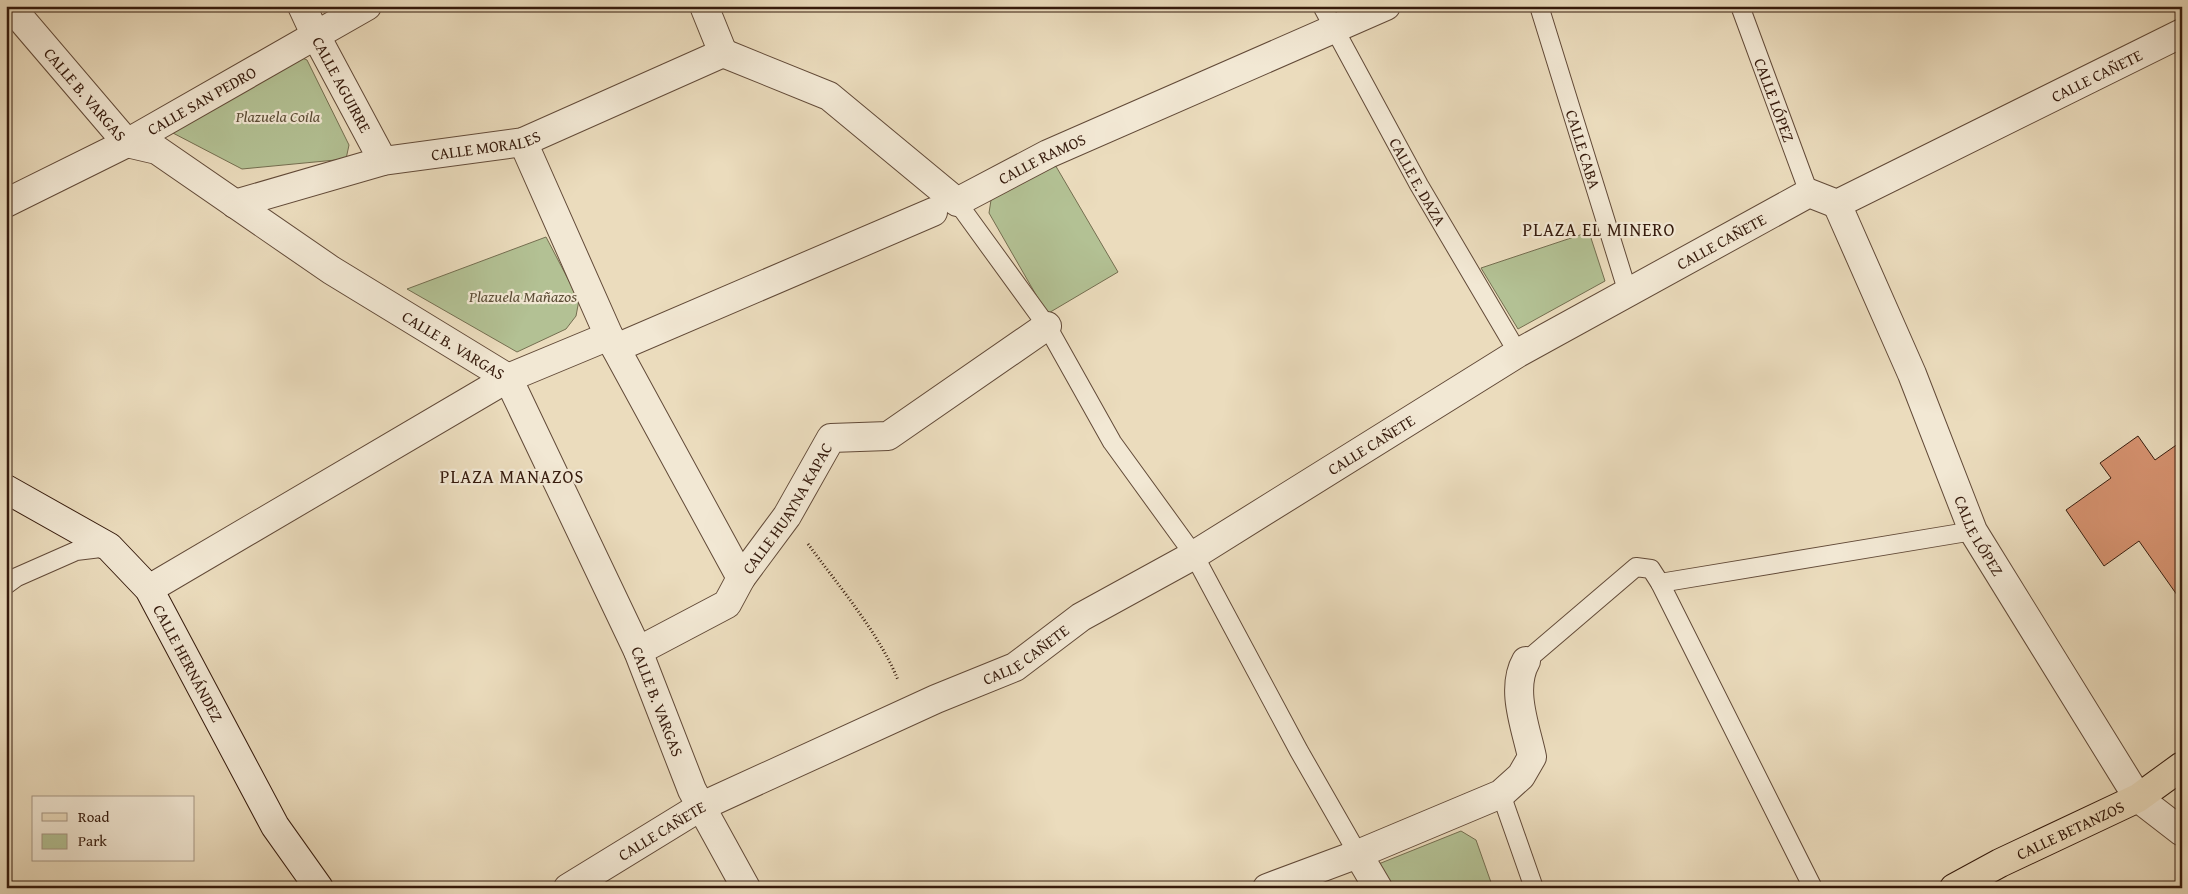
<svg xmlns="http://www.w3.org/2000/svg" width="2188" height="894" viewBox="0 0 2188 894" font-family="'Gentium Book Plus',serif">
<style>
.green{fill:#b3c194;stroke:#746e50}
.building{fill:#d99472;stroke:#351a0c}
.lines{fill:none;stroke-linecap:round;stroke-linejoin:round}
.service-casing{stroke:#624a38;stroke-width:20}
.minor-casing{stroke:#624a38;stroke-width:30}
.secondary-casing{stroke:#351a0c;stroke-width:30}
.primary-casing{stroke:#351a0c;stroke-width:30}
.path{stroke:#351a0c;stroke-width:3;stroke-dasharray:1 2.5;stroke-linecap:butt}
.service{stroke:#f2e8d4;stroke-width:18}
.minor{stroke:#f2e8d4;stroke-width:28}
.secondary{stroke:#f2e8d4;stroke-width:28}
.primary{stroke:#ebdcbd;stroke-width:28}
.labels{text-anchor:middle;stroke-width:4.5;stroke-linejoin:round;paint-order:stroke}
.street-label{font-size:16px;fill:#351a0c;stroke:#f2e8d4}
.park-label{font-size:16px;font-style:italic;fill:#5b4c35;stroke:#f2e8d4}
.neighbourhood-label{font-size:18px;letter-spacing:1px;fill:#351a0c;stroke:#f2e8d4}
</style>
<rect width="100%" height="100%" fill="#ebdcbd"/>
<filter id="stains"><feTurbulence type="fractalNoise" baseFrequency=".004" numOctaves="4"/><feColorMatrix values="0 0 0 0 .2 0 0 0 0 .09 0 0 0 0 .02 0 0 0 .5 -.17"/></filter>
<radialGradient id="worn" r=".72"><stop offset=".6" stop-color="#630" stop-opacity="0"/><stop offset="1" stop-color="#630" stop-opacity=".3"/></radialGradient>
<path class="green" d="M293,54L307,60L349,145L346,159L242,169L171,132Z
M1054,163L1118,272L1047,314L989,213L991,200Z
M1589,232L1605,281L1518,329L1481,268Z
M546,237L579,300L576,316L566,329L517,352L407,289Z
M1461,831L1476,840L1493,888H1370L1376,865Z"/>
<path class="building" d="M2138,436L2155,460L2182,441V504L2179,506L2182,510V602L2139,541L2104,566L2066,510L2111,478L2100,463Z"/>
<g class="lines">
<defs>
<g id="service">
<path id="s1" d="M1322,6L1419,185L1518,353"/>
<path id="s2" d="M1539,6L1628,293"/>
<path id="s3" d="M1740,6L1809,193"/>
<path d="M957,202L1047,326L1112,442L1194,555L1299,751L1358,854"/>
<path d="M1660,583L1973,531"/>
<path d="M6,585L17,577L76,551L109,547"/>
<path d="M1526,661L1636,567L1651,569L1660,583L1813,888"/>
<path d="M1501,794L1534,888"/>
</g>
<g id="minor">
<path id="s4" d="M10,6L127,143L157,150L331,270L508,378L638,651L692,790L746,888"/>
<path id="s5" d="M302,6L315,34L383,161"/>
<path d="M704,6L723,53"/>
<path id="s6" d="M723,53L829,96L957,202L1048,154L1386,6"/>
<path d="M523,142L609,336L741,578"/>
<path id="s7" d="M6,203L127,143L367,6"/>
<path id="s8" d="M235,204L383,161L523,142L723,53"/>
<path id="s9" d="M1837,204L1912,374L1973,531L2138,798L2182,832"/>
<path d="M616,348L933,212"/>
<path d="M149,589L508,378L609,336"/>
<path id="s10" d="M638,651L727,604L741,578L787,516L831,438L888,436L1047,326"/>
<path d="M1358,854L1378,888"/>
<path id="s11" d="M568,888L700,807L936,699L1015,667L1081,617L1194,555L1518,353L1809,193L1837,204L2182,33"/>
<path d="M1267,888L1358,854L1501,794L1521,776L1532,757C1526,728 1510,689 1526,661"/>
</g>
<g id="secondary">
<path id="s12" d="M6,489L109,547L149,589L275,826L319,888"/>
</g>
<g id="primary">
<path id="s13" d="M1954,888L2000,863L2138,798L2182,766"/>
</g>
</defs>
<use href="#service" class="service-casing"/>
<use href="#minor" class="minor-casing"/>
<use href="#secondary" class="secondary-casing"/>
<use href="#primary" class="primary-casing"/>
<path class="path" d="M808,544C838,585 879,633 898,680"/>
<use href="#service" class="service"/>
<use href="#minor" class="minor"/>
<use href="#secondary" class="secondary"/>
<use href="#primary" class="primary"/>
</g>
<g class="labels">
<g class="street-label">
<text dy="6" stroke="none"><textPath href="#s11" startOffset="1745">CALLE CAÑETE</textPath></text>
<text dy="6" stroke="none"><textPath href="#s5" startOffset="88">CALLE AGUIRRE</textPath></text>
<text dy="6" stroke="none"><textPath href="#s4" startOffset="116">CALLE B. VARGAS</textPath></text>
<text dy="6" stroke="none"><textPath href="#s7" startOffset="221">CALLE SAN PEDRO</textPath></text>
<text dy="6" stroke="none"><textPath href="#s3" startOffset="100">CALLE LÓPEZ</textPath></text>
<text dy="6" stroke="none"><textPath href="#s8" startOffset="258">CALLE MORALES</textPath></text>
<text dy="6" stroke="none"><textPath href="#s2" startOffset="150">CALLE CABA</textPath></text>
<text dy="6" stroke="none"><textPath href="#s6" startOffset="376">CALLE RAMOS</textPath></text>
<text dy="6" stroke="none"><textPath href="#s1" startOffset="200">CALLE E. DAZA</textPath></text>
<text dy="6" stroke="none"><textPath href="#s11" startOffset="1325">CALLE CAÑETE</textPath></text>
<text dy="6" stroke="none"><textPath href="#s4" startOffset="566">CALLE B. VARGAS</textPath></text>
<text dy="6" stroke="none"><textPath href="#s11" startOffset="920">CALLE CAÑETE</textPath></text>
<text dy="6" stroke="none"><textPath href="#s10" startOffset="214">CALLE HUAYNA KAPAC</textPath></text>
<text dy="6" stroke="none"><textPath href="#s9" startOffset="361">CALLE LÓPEZ</textPath></text>
<text dy="6" stroke="none"><textPath href="#s11" startOffset="515">CALLE CAÑETE</textPath></text>
<text dy="6" stroke="none"><textPath href="#s12" startOffset="260">CALLE HERNÁNDEZ</textPath></text>
<text dy="6" stroke="none"><textPath href="#s4" startOffset="986">CALLE B. VARGAS</textPath></text>
<text dy="6" stroke="none"><textPath href="#s13" startOffset="130">CALLE BETANZOS</textPath></text>
<text dy="6" stroke="none"><textPath href="#s11" startOffset="110">CALLE CAÑETE</textPath></text>
</g>
<g class="park-label">
<text x="278" y="122">Plazuela Coila</text>
<text x="523" y="302">Plazuela Mañazos</text>
</g>
<g class="neighbourhood-label">
<text x="1599" y="236">PLAZA EL MINERO</text>
<text x="512" y="483">PLAZA MANAZOS</text>
</g>
</g>
<rect width="2188" height="894" fill="none" stroke="#ebdcbd" stroke-width="25"/>
<rect x="8" y="8" width="2173" height="879" fill="none" stroke="#351a0c" stroke-width="2.5"/>
<rect x="12" y="12" width="2163" height="869" fill="none" stroke="#351a0c"/>
<rect x="32" y="796" width="162" height="65" fill="#f2e8d4" stroke="#a69684"/>
<rect x="42" y="813" width="25" height="8" fill="#ebdcbd" stroke="#a69684"/>
<text x="78" y="822" font-size="15" fill="#351a0c">Road</text>
<rect x="42" y="834" width="25" height="15" fill="#b3c194" stroke="#a69684"/>
<text x="78" y="846" font-size="15" fill="#351a0c">Park</text>
<rect width="100%" height="100%" filter="url(#stains)"/>
<rect width="100%" height="100%" fill="url(#worn)"/>
</svg>
